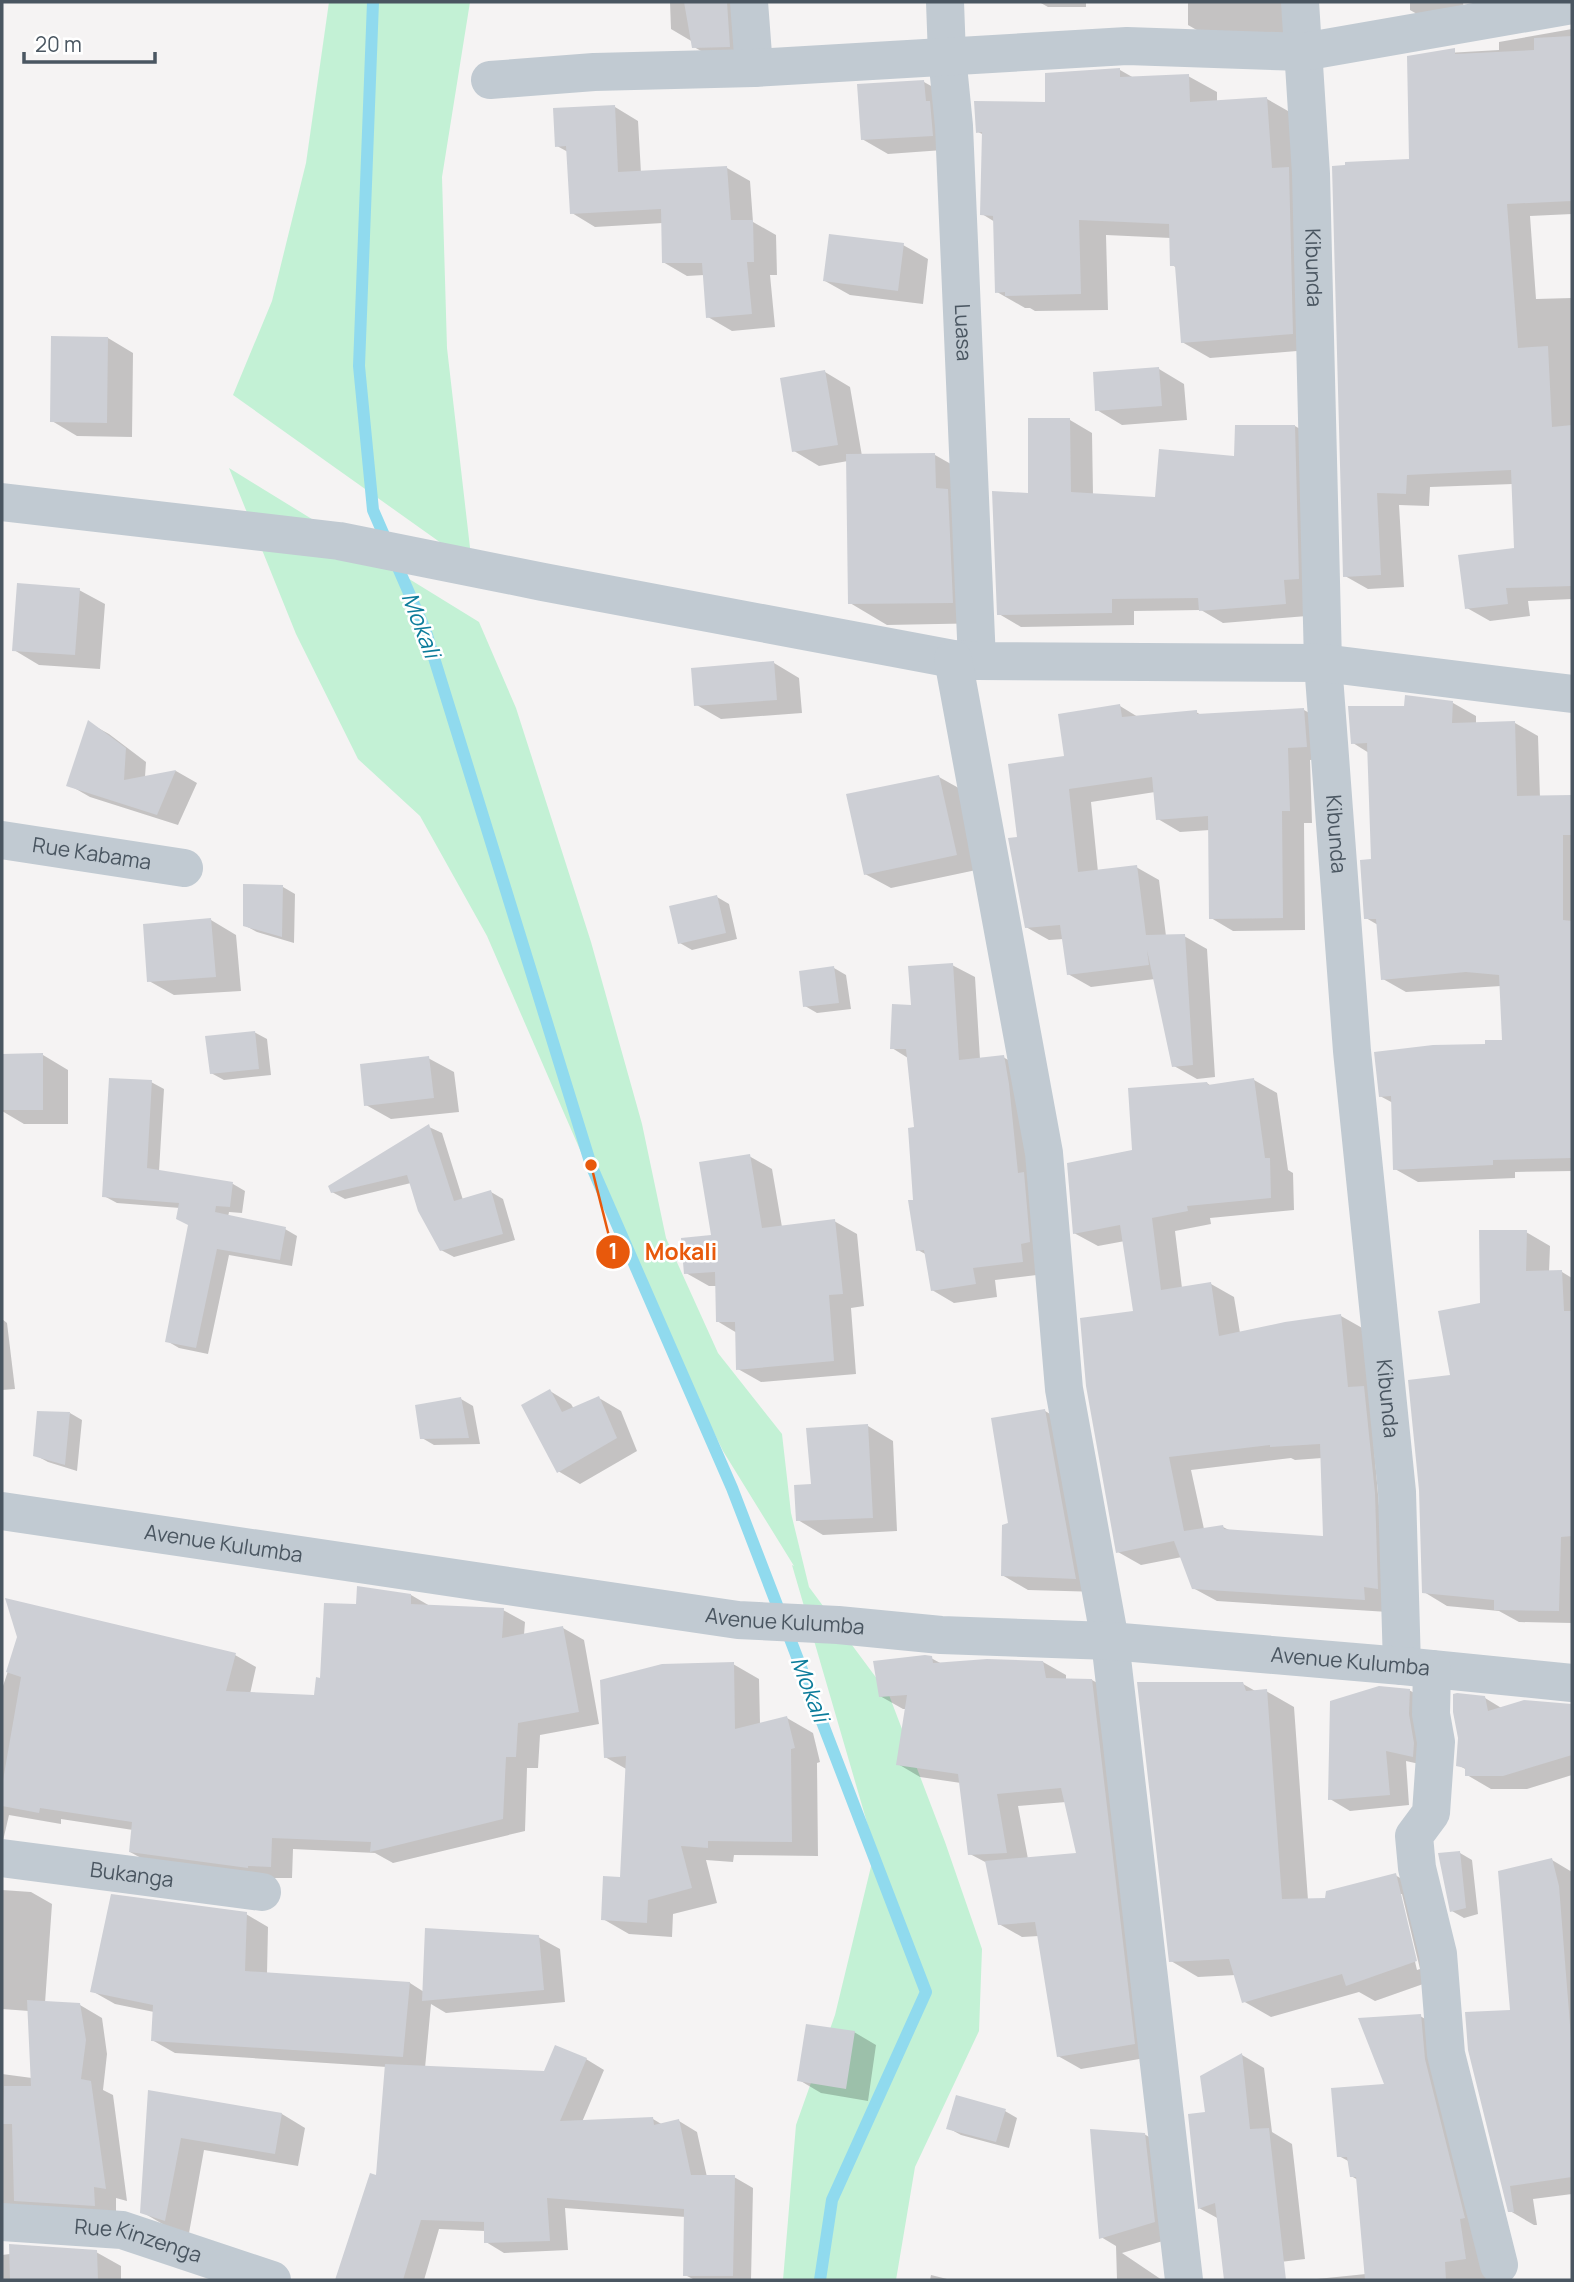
<svg xmlns="http://www.w3.org/2000/svg" width="1574" height="2282" viewBox="0 0 1574 2282" font-family="Manrope,sans-serif">
<style>
.green{fill:#c3f1d5}
.shadow{fill:#0003;fill-rule:evenodd}
.lines{fill:none;stroke-linecap:round;stroke-linejoin:round}
.stream{stroke:#90daee;stroke-width:12}
.building{fill:#cdcfd5;fill-rule:evenodd}
.minor{stroke:#c1cad2;stroke-width:38}
.labels{text-anchor:middle;stroke-width:5;stroke-linejoin:round;paint-order:stroke}
.street-label{font-size:21px;fill:#4a5661;stroke:#fff}
.water-label{font-size:23px;font-style:italic;fill:#0c7c9b;stroke:#fff}
.leader{fill:none;stroke:#e8590c;stroke-width:2.5}
.callout-dot{fill:#e8590c;stroke:#fff;stroke-width:2.5}
.mark-label{font-size:21px;text-anchor:middle;font-weight:bold;fill:#fff}
.callout-label{font-size:23px;text-anchor:middle;font-weight:bold;fill:#e8590c;stroke:#fff;stroke-width:5;stroke-linejoin:round;paint-order:stroke}
</style>
<rect width="100%" height="100%" fill="#f5f3f3"/>
<path class="green" d="M329,2H470L442,177L447,348L472,565L233,395L272,301L306,163Z
M229,468L479,622L516,708L591,942L642,1124L666,1238L718,1353L782,1434L791,1513L809,1587L889,1695L945,1842L982,1949L979,2031L915,2167L896,2280H783L796,2125L835,2015L875,1850L792,1565L794,1566L723,1451L614,1228L487,936L420,816L358,759L296,634Z"/>
<path class="shadow" d="M670,2H758L755,60L719,61L694,47L693,42L671,29Z
M1039,2H1086V7H1048Z
M1188,2H1302L1299,36L1209,37L1188,25Z
M1410,2H1463L1465,20L1436,25L1410,10Z
M1572,29V214L1530,216L1536,299L1572,298V599L1528,601L1530,616L1490,621L1467,608L1516,549L1513,484L1430,487L1429,506L1399,505L1404,587L1368,589L1345,576L1411,161L1447,53L1499,50V42Z
M1120,70L1134,78L1188,76L1217,92V102L1267,99L1295,115L1321,349L1210,358L1182,342L1177,268L1172,265L1171,238L1106,235L1108,310L1035,311L1030,308H1025L997,292L995,222L982,214L984,135L978,132Z
M924,82L949,96L957,149L888,154L862,139Z
M615,107L638,121L641,173L727,168L750,181L753,222L776,235L777,275H770L775,327L732,331L708,317L704,275L687,276L663,262V223L595,227L572,213L568,152L557,146Z
M903,245L928,259L923,304L850,295L825,281Z
M108,338L133,353L132,437L77,436L52,421Z
M1159,369L1184,384L1187,420L1122,425L1097,410Z
M825,372L850,387L862,456L935,455L972,476L990,623L887,625L850,603L848,461L819,466L794,451Z
M1070,420L1092,433L1093,495L1156,499L1295,426L1317,439L1307,616L1223,623L1201,610L1134,611V625L1021,627L999,614L1030,495Z
M79,590L105,604L100,669L39,665L14,650Z
M774,663L799,678L802,713L721,719L695,704Z
M1453,703L1476,716V724L1515,723L1538,736L1540,798L1572,797V1171L1515,1172V1178L1418,1182L1395,1169L1393,1103L1380,1096L1487,1046L1503,1042L1501,986L1406,992L1383,979L1378,925L1366,918L1373,861L1369,753L1353,743L1405,708Z
M1120,706L1138,717L1196,712L1203,716L1304,710L1327,723L1329,759L1310,760L1312,823H1304L1305,930L1233,931L1211,918L1210,830L1180,832L1158,819L1155,792L1091,802L1098,872L1136,867L1159,880L1166,936H1184L1207,949L1215,1077L1197,1079L1174,1066L1155,979L1091,987L1068,974L1064,939L1049,940L1026,927L1019,839L1066,757Z
M89,723L109,734L146,762L145,777L176,771L197,783L178,825L90,797L69,785Z
M939,777L964,791L981,869L891,888L865,874Z
M283,887L295,894L294,943L257,932L244,925Z
M717,897L729,904L737,939L692,950L680,943Z
M211,920L236,935L241,991L174,995L149,981Z
M952,965L975,977L980,1059L1003,1057L1026,1070L1045,1274L995,1280L997,1297L954,1303L932,1290L927,1255L918,1250L915,1201V1129L908,1058L892,1048L912,1007Z
M834,968L846,975L851,1009L817,1013L805,1006Z
M254,1032L267,1039L271,1075L224,1080L211,1073Z
M2,1055H43L68,1070V1124H24L2,1111Z
M428,1058L454,1072L459,1112L391,1119L366,1105Z
M1254,1080L1277,1093L1288,1170L1293,1173L1294,1210L1210,1218L1211,1224L1175,1231L1182,1288L1211,1284L1234,1297L1240,1333L1341,1316L1364,1329L1388,1612L1217,1601L1193,1588L1182,1557L1141,1565L1118,1552L1135,1313L1125,1241L1098,1246L1074,1233L1134,1152L1207,1083L1211,1086ZM1291,1458L1295,1460L1322,1458L1325,1538L1231,1531L1223,1527L1204,1529L1191,1470Z
M151,1082L164,1089L159,1171L233,1184L245,1191L242,1213L229,1212L228,1217L285,1229L297,1236L292,1266L229,1255L208,1354L179,1348L167,1341L189,1225L180,1208L117,1203L104,1196Z
M429,1127L442,1133L463,1200L491,1192L503,1199L515,1240L454,1257L441,1250L411,1183L345,1199L332,1192Z
M749,1156L772,1169L782,1227L834,1221L857,1234L864,1306L851,1308L856,1374L761,1382L738,1369L737,1333L717,1321V1286H709L686,1273L713,1237Z
M1526,1232L1550,1246L1549,1272H1562L1572,1278V1623L1519,1622L1499,1611L1447,1606L1424,1592L1452,1377L1482,1304Z
M2,1319L7,1323L15,1389L2,1390Z
M550,1391L571,1404L574,1409L599,1398L621,1411L637,1451L580,1484L558,1471Z
M461,1399L473,1406L480,1444L434,1445L422,1438Z
M1045,1411L1071,1426L1101,1592L1028,1590L1002,1575L1010,1525Z
M70,1413L82,1420L77,1471L48,1462L35,1455Z
M868,1426L893,1441L897,1531L823,1535L798,1520L812,1486Z
M411,1595L430,1606L503,1610L525,1622L524,1635L563,1628L584,1640L599,1724L540,1735L538,1768H527L525,1831L393,1863L375,1853L293,1849L292,1878H269L152,1864L130,1852L133,1830L61,1819V1824L9,1815L2,1845V1689L17,1644L235,1655L256,1667L250,1694L316,1697L321,1680L357,1606Z
M931,1658L942,1664L1043,1662L1066,1675V1680H1092L1115,1693L1157,2056L1081,2069L1058,2056L1039,1936L1022,1937L999,1924L987,1863L970,1854L961,1783L920,1777L898,1764L906,1709H903L880,1696ZM1066,1802L1078,1855L1028,1859L1018,1806Z
M733,1664L759,1679L760,1724L787,1718L813,1733L820,1762L817,1763L818,1856L734,1855L733,1862L706,1860L717,1903L673,1914L672,1937L629,1934L603,1919L622,1879L628,1770L605,1757Z
M1243,1684L1257,1692L1266,1691L1294,1707L1308,1900L1327,1899L1395,1875L1423,1891L1443,1977L1375,2001L1359,1992L1271,2017L1243,2001L1236,1975L1198,1977L1171,1961ZM1399,1894H1402L1420,1969L1417,1970Z
M1409,1690L1430,1702L1433,1767L1406,1761L1409,1805L1350,1811L1330,1799Z
M1485,1698L1503,1709L1572,1706V1775L1527,1789H1491L1467,1775V1770L1458,1765Z
M1460,1853L1472,1860L1478,1914L1464,1918L1452,1911Z
M1552,1860L1572,1872V2194L1533,2199L1537,2225H1534L1510,2211L1469,2050L1512,2011Z
M2,1890L31,1892L52,1904L45,2003L80,2005L102,2018L107,2054L103,2090L113,2095L127,2201L116,2198V2218L2,2204V2074L32,2078L29,2011L2,2009Z
M246,1914L268,1927L267,1974L410,1983L424,1992L538,1937L560,1949L565,2002L446,2013L431,2004L425,2068L545,2073L586,2059L604,2070L582,2122L653,2119L663,2125L679,2121L697,2132L707,2177H734L753,2188L751,2280H695L685,2275L686,2217L565,2208L568,2250L504,2253L486,2242L485,2231L439,2229L424,2280H337L371,2175L378,2177L387,2067L175,2053L152,2040L154,2012L115,2004L92,1991Z
M1420,2016L1443,2029L1489,2280H1307L1366,2274L1358,2180L1351,2176L1350,2162L1339,2156L1387,2085Z
M854,2032L876,2045L868,2101L821,2093L799,2080Z
M1242,2055L1264,2068L1272,2132L1292,2144L1305,2259L1246,2266L1219,2219L1199,2208L1206,2113Z
M149,2092L282,2114L305,2128L298,2166L204,2150L189,2233L166,2226L142,2212Z
M1005,2111L1017,2118L1009,2148L961,2135L948,2128Z
M1144,2134L1170,2149L1180,2236L1122,2253L1162,2280H1117L1116,2246L1101,2237Z
M49,2249L96,2252L121,2266V2280H2V2255Z
M931,2275L951,2280H930Z"/>
<g class="lines">
<path class="stream" d="M373,2L359,366L373,510L426,632L591,1165L732,1488L926,1992L832,2200L820,2280"/>
</g>
<path class="building" d="M684,2H727L730,47L692,48Z
M1572,36V201L1507,204L1518,348L1548,346L1552,427L1572,425V586L1506,588L1508,604L1465,609L1458,555L1514,548L1511,470L1407,475L1406,494L1377,493L1381,575L1343,577L1332,166L1345,165V162L1409,159L1407,56L1455,48V54L1534,50V38Z
M1120,68V77L1189,74L1190,102L1267,97L1272,168L1289,167L1293,334L1181,343L1175,266H1170L1169,224L1079,220L1081,294L1005,296V292L995,293L993,216L980,215L982,132L976,133L974,101L1045,102V73Z
M924,80L926,101H930L933,136L861,140L857,84Z
M615,105L618,172L727,166L731,220H753L754,262H747L752,314L706,318L702,263H662L661,209L570,214L566,146L555,147L553,108Z
M829,234L904,243L898,291L823,281Z
M51,336L108,337L107,423L50,422Z
M1159,367L1162,406L1095,411L1093,372Z
M825,370L838,445L792,452L780,378Z
M1028,418H1070L1071,492L1155,497L1159,449L1234,456L1235,425H1295L1299,579L1284,580L1286,604L1199,611L1198,598L1112,599V613L997,615L992,491L1028,493Z
M935,453L936,488L948,489L953,603L848,604L846,454Z
M17,583L80,588L75,655L12,651Z
M774,661L777,700L694,706L691,668Z
M1405,695L1453,701L1452,723L1515,721L1517,796L1572,795V835H1563V920L1572,921V1158L1493,1160V1165L1393,1170L1391,1096L1379,1097L1374,1052L1433,1045L1485,1044V1040H1502L1499,975L1466,972L1381,980L1376,919H1364L1360,860L1371,859L1367,743L1351,744L1348,706H1404Z
M1120,704L1122,717L1197,710V714L1304,708L1307,747L1288,748L1290,811H1282L1283,918L1209,919L1208,816L1156,820L1152,777L1069,789L1078,872L1137,865L1146,935L1185,934L1193,1065L1172,1067L1147,950L1149,965L1067,975L1060,925L1025,928L1008,838L1017,837L1008,764L1064,756L1058,714Z
M88,720L126,748L124,780L176,770L157,815L66,786Z
M939,775L957,855L864,875L846,794Z
M243,884L283,885L282,937L243,926Z
M717,895L726,933L678,944L669,906Z
M211,918L216,977L147,982L143,924Z
M953,963L959,1060L1004,1055L1009,1084L1018,1173L1024,1172L1030,1242L1021,1244L1023,1262L973,1268L976,1284L931,1291L924,1250L916,1251L908,1200H913L908,1128L914,1127L906,1049H890L892,1004L911,1005L908,966Z
M834,966L839,1003L803,1007L799,971Z
M255,1031L259,1069L210,1074L205,1036Z
M43,1053V1110H2V1054Z
M429,1056L434,1098L364,1106L360,1064Z
M109,1078L152,1080L147,1168L233,1182L230,1207L216,1206L215,1212L286,1227L280,1260L217,1249L196,1348L165,1342L188,1225L176,1219L179,1203L102,1197Z
M1254,1078L1265,1158H1270L1271,1198L1187,1206L1188,1211L1152,1218L1161,1290L1211,1282L1219,1336L1285,1322L1341,1314L1348,1387L1364,1386L1375,1493L1378,1589L1364,1587L1365,1600L1192,1589L1174,1541L1116,1553L1086,1386L1080,1318L1133,1311L1120,1225L1073,1234L1067,1163L1132,1150L1128,1088L1207,1082L1208,1085ZM1320,1444L1323,1536L1224,1529L1223,1525L1184,1531L1169,1457L1270,1445V1447Z
M429,1124L454,1201L491,1190L503,1234L440,1251L418,1211L407,1175L331,1193L328,1186Z
M750,1154L762,1228L835,1219L843,1294L829,1295L834,1361L736,1370L735,1322H716L715,1272L684,1274L681,1238L711,1235L699,1162Z
M1479,1230H1527L1526,1271L1562,1270L1564,1311H1572V1536L1561,1537L1559,1611L1494,1610V1600L1422,1593L1419,1490L1408,1380L1450,1375L1438,1311L1480,1303Z
M550,1389L562,1412L599,1396L617,1438L557,1473L521,1405Z
M461,1397L469,1438L420,1439L415,1405Z
M1045,1409L1076,1579L1001,1576L1002,1525L1008,1523L991,1418Z
M37,1411L70,1412L65,1465L33,1456Z
M868,1424L873,1518L796,1521L794,1485L811,1484L806,1428Z
M357,1586L411,1594V1604L504,1608L502,1638L563,1626L579,1712L518,1723L516,1757H506L503,1819L370,1852L371,1842L272,1838L271,1867L248,1866V1868L129,1852L132,1822L40,1808L39,1813L2,1806V1786L21,1677L6,1672L17,1637L5,1598L236,1653L226,1691L314,1695L316,1677L320,1678L324,1603L356,1604Z
M925,1655L932,1656L933,1663L987,1659L1043,1661L1046,1678L1092,1679L1135,2044L1057,2057L1035,1922L998,1925L985,1861L1076,1853L1061,1788L997,1794L1007,1853L968,1855L958,1774L896,1765L907,1695L879,1697L873,1661Z
M734,1662L735,1729L787,1716L795,1748L791,1749L792,1842L708,1841V1848L681,1846L692,1888L648,1900L647,1923L601,1920L603,1876L620,1877L626,1756L604,1758L600,1680L662,1664Z
M1137,1682H1243L1246,1691L1267,1689L1282,1899L1325,1898L1326,1891L1396,1873L1417,1961L1346,1986L1342,1974L1242,2003L1229,1959L1169,1962Z
M1379,1686L1410,1689L1409,1714L1414,1743L1413,1757L1386,1751L1390,1795L1328,1800L1330,1701Z
M1457,1693L1485,1696L1488,1711L1524,1700L1572,1704V1755L1503,1776H1465V1768L1456,1766L1458,1738L1453,1712V1694Z
M1460,1851L1466,1908L1450,1912L1438,1853Z
M1552,1858L1559,1886L1572,2050V2177L1510,2186L1514,2212H1508L1468,2050L1465,2012L1510,2010L1498,1871Z
M111,1894L247,1912L245,1971L410,1982L403,2057L151,2041L153,2005L90,1992Z
M425,1928L539,1935L544,1990L422,2001Z
M27,2000L80,2003L86,2040L81,2079L91,2081L106,2189L94,2187L95,2206L14,2201L12,2124H3L4,2086H31Z
M1421,2014L1425,2059L1465,2218L1460,2219L1466,2259L1445,2262L1446,2280H1365L1356,2177H1350L1347,2157H1337L1331,2088L1384,2084L1358,2018Z
M806,2024L855,2031L846,2089L797,2081Z
M555,2045L587,2058L560,2121L653,2117L654,2125L679,2119L691,2175H735L733,2276H683L684,2209L547,2198L550,2241L484,2243V2222L421,2220L403,2280H335L370,2173L376,2175L385,2064L544,2071Z
M1242,2053L1250,2129L1269,2128L1286,2280H1224L1215,2203L1198,2209L1188,2114L1205,2112L1200,2076Z
M148,2090L282,2113L275,2154L181,2138L165,2221L140,2213Z
M956,2095L1006,2109L996,2142L946,2129Z
M1090,2129L1145,2133L1155,2222L1099,2239Z
M9,2244L97,2250L98,2280H10Z"/>
<g class="lines">
<g class="minor">
<path d="M749,2L754,68"/>
<path id="s1" d="M945,2L947,56L954,126L977,661"/>
<path id="s2" d="M1300,2L1311,174L1323,663L1352,1051L1397,1492L1402,1666"/>
<path d="M490,80L594,72L754,68L1127,46L1303,52L1572,5"/>
<path d="M2,502L339,541L543,582L953,659L977,661L1323,663L1572,694"/>
<path d="M953,659L1044,1153L1064,1389L1110,1641L1184,2280"/>
<path id="s3" d="M2,840L184,868"/>
<path id="s4" d="M2,1511L738,1620L838,1625L941,1635L1110,1641L1402,1666L1572,1683"/>
<path d="M1432,1669L1431,1714L1436,1742L1431,1813L1414,1836L1417,1868L1438,1954L1446,2054L1499,2265"/>
<path id="s5" d="M2,1858L262,1892"/>
<path id="s6" d="M2,2222L122,2230L272,2280"/>
</g>
</g>
<g class="labels">
<g class="street-label">
<text dy="7" stroke="none"><textPath href="#s2" startOffset="266">Kibunda</textPath></text>
<text dy="7" stroke="none"><textPath href="#s1" startOffset="331">Luasa</textPath></text>
<text dy="7" stroke="none"><textPath href="#s2" startOffset="833">Kibunda</textPath></text>
<text dy="7" stroke="none"><textPath href="#s3" startOffset="91">Rue Kabama</textPath></text>
<text dy="7" stroke="none"><textPath href="#s2" startOffset="1400">Kibunda</textPath></text>
<text dy="7" stroke="none"><textPath href="#s4" startOffset="224">Avenue Kulumba</textPath></text>
<text dy="7" stroke="none"><textPath href="#s4" startOffset="791">Avenue Kulumba</textPath></text>
<text dy="7" stroke="none"><textPath href="#s4" startOffset="1358">Avenue Kulumba</textPath></text>
<text dy="7" stroke="none"><textPath href="#s5" startOffset="131">Bukanga</textPath></text>
<text dy="7" stroke="none"><textPath href="#s6" startOffset="138">Rue Kinzenga</textPath></text>
</g>
<g class="water-label">
<text transform="translate(421 625) rotate(69)" y="8">Mokali</text>
<text transform="translate(810 1689) rotate(69)" y="8">Mokali</text>
</g>
</g>
<path class="leader" d="M591 1165L613 1252"/>
<g class="callout-dot">
<circle cx="591" cy="1165" r="7"/>
<circle cx="613" cy="1252" r="18"/>
</g>
<g class="mark-label">
<text x="613" y="1259">1</text>
</g>
<g class="callout-label">
<text x="681" y="1260">Mokali</text>
</g>
<rect width="1574" height="2282" fill="none" stroke="#4a5661" stroke-width="7"/>
<path d="M24 52v10h131v-10" fill="none" stroke="#4a5661" stroke-width="3.5"/>
<text x="35" y="52" font-size="21" fill="#4a5661" stroke="#ffffff" stroke-width="5" paint-order="stroke">20 m</text>
</svg>
